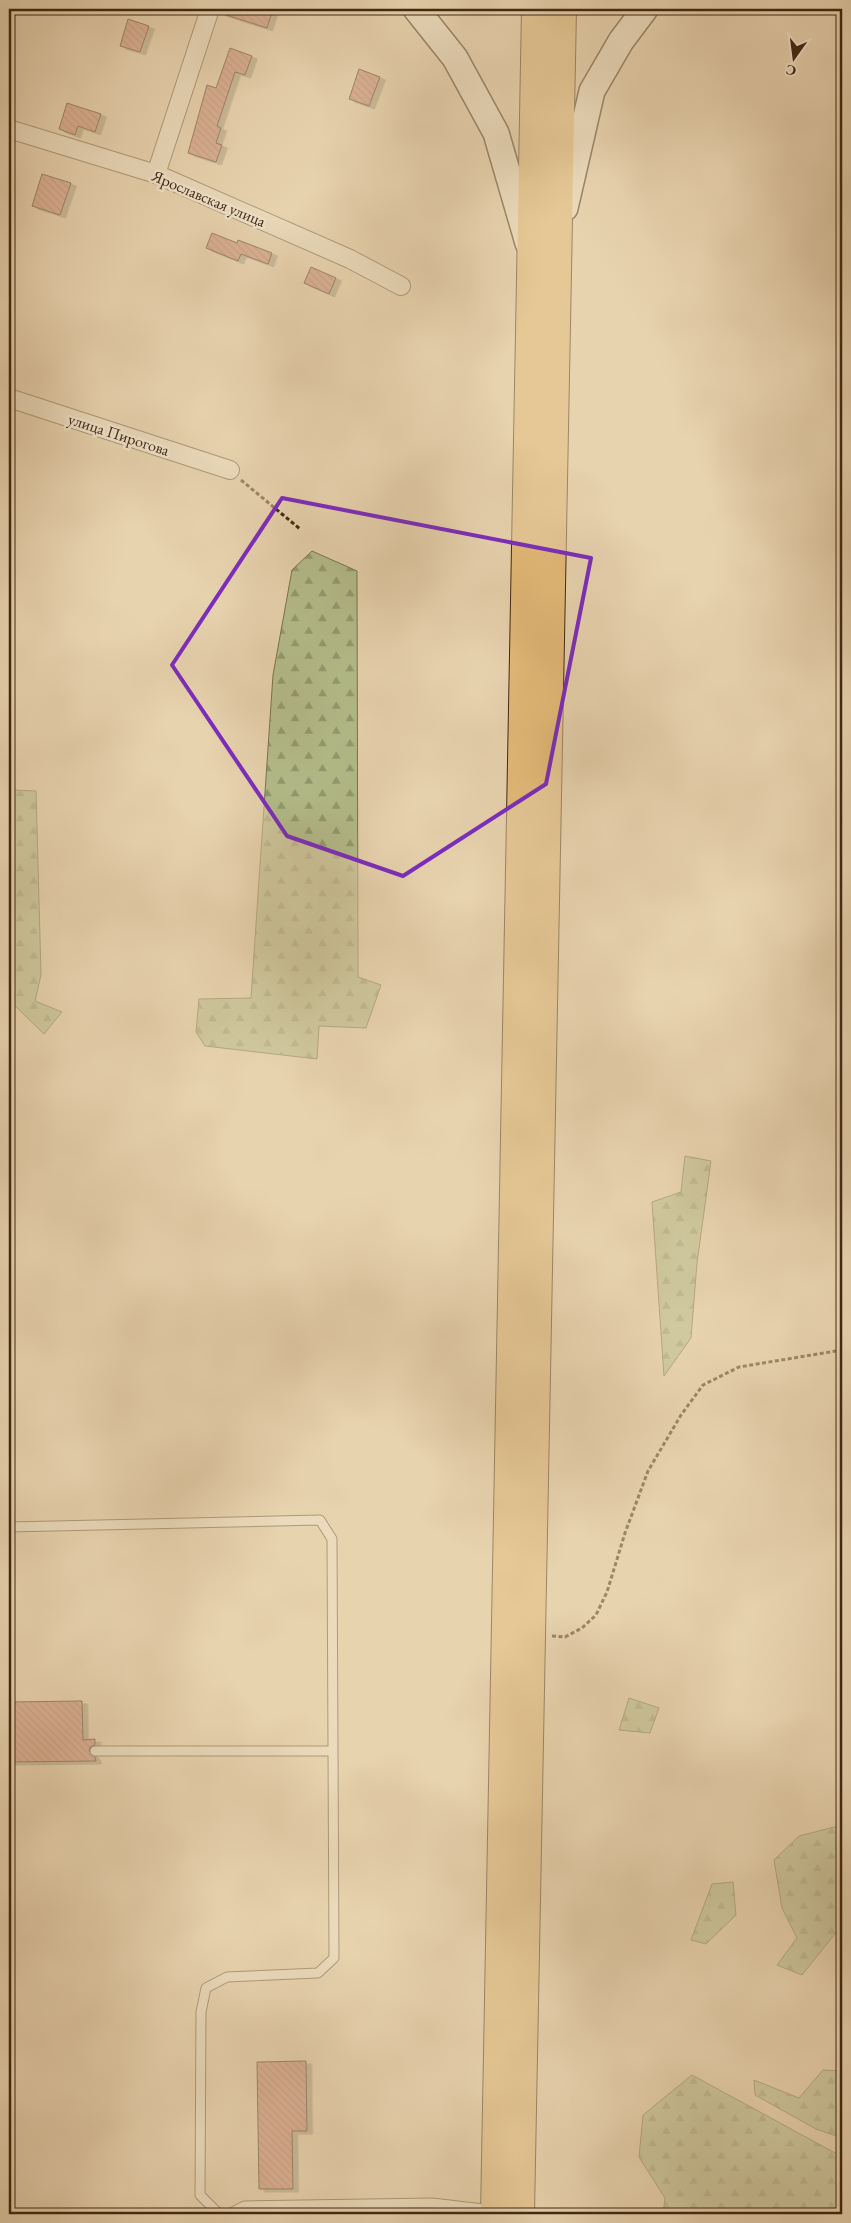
<svg xmlns="http://www.w3.org/2000/svg" width="851" height="2223" viewBox="0 0 851 2223" font-family="'EB Garamond',serif">
<style>
.forest{fill:url(#forest-firs);stroke:#7a734f}
.building{fill:url(#building-back-hatch);stroke:#3f2912;filter:url(#shadow)}
.lines{fill:none;stroke-linecap:round;stroke-linejoin:round}
.lane-casing{stroke:#695439;stroke-width:11}
.street-casing{stroke:#695439;stroke-width:20}
.secondary-casing{stroke:#3f2912;stroke-width:28}
.highway-casing{stroke:#3f2912;stroke-width:30}
.path{stroke:#3f2912;stroke-width:3;stroke-dasharray:4 2.5;stroke-linecap:butt}
.lane{stroke:#f0e2cb;stroke-width:9}
.street{stroke:#f0e2cb;stroke-width:18}
.secondary{stroke:#f0e2cb;stroke-width:25}
.highway{stroke:#e4ba78;stroke-width:28}
.marked{fill:none;stroke:#7b2cbf;stroke-width:4;stroke-linejoin:round}
.labels{text-anchor:middle;stroke-width:5;stroke-linejoin:round;paint-order:stroke}
.street-label{font-size:16px;fill:#3f2912;stroke:#f0e2cb}
</style>
<defs>
<pattern id="forest-firs" width="22" height="20" patternUnits="userSpaceOnUse" patternTransform="scale(1.25)"><rect width="22" height="20" fill="#b4bd8c"/><path d="M5 1l3.5 6h-7zM16 11l3.5 6h-7z" fill="#949a71"/></pattern>
<pattern id="building-back-hatch" width="6" height="6" patternUnits="userSpaceOnUse" patternTransform="scale(1.25)"><rect width="6" height="6" fill="#cd8774"/><path d="M-1 5l2 2M0 0l6 6M5-1l2 2" fill="none" stroke="#a86e5e"/></pattern>
<filter id="shadow"><feDropShadow dx="5.5" dy="3" stdDeviation="0" flood-color="#0004"/></filter>
</defs>
<rect width="100%" height="100%" fill="#e8d3af"/>
<filter id="stains"><feTurbulence type="fractalNoise" baseFrequency=".004" numOctaves="4"/><feColorMatrix values="0 0 0 0 .2 0 0 0 0 .09 0 0 0 0 .02 0 0 0 .5 -.17"/></filter>
<radialGradient id="worn" r=".72"><stop offset=".6" stop-color="#630" stop-opacity="0"/><stop offset="1" stop-color="#630" stop-opacity=".3"/></radialGradient>
<path class="forest" d="M312,551L357,571L358,977L381,985L366,1028L319,1026L317,1059L205,1046L196,1032L199,999L251,998L273,675L292,570Z
M13,790L36,791L41,975L35,1001L62,1012L44,1034L10,1001Z
M685,1156L711,1161L697,1263L691,1338L664,1376L652,1202L681,1192Z
M629,1698L659,1708L650,1733L619,1730Z
M842,1825V1925L802,1975L777,1965L797,1938L782,1908L774,1860L799,1836Z
M733,1882L736,1915L706,1944L691,1940L712,1884Z
M823,2070L842,2071V2138L816,2129L755,2095L754,2080L799,2098Z
M692,2075L835,2153L842,2154V2214H663L665,2198L639,2157L643,2115Z"/>
<path class="building" d="M220,9H273L267,28L220,13Z
M128,19L149,26L140,52L120,46Z
M230,48L252,56L245,75L235,72L217,126L221,128L216,143L222,145L216,162L188,153L207,85L216,88Z
M359,69L380,77L369,106L349,99Z
M67,103L101,114L95,132L78,126L75,135L59,129Z
M42,174L71,183L60,215L32,206Z
M212,233L237,243L238,240L272,253L268,264L241,254L238,261L206,248Z
M311,267L336,278L329,294L304,283Z
M82,1701L83,1740L95,1739V1745L90,1747L89,1751L95,1757L96,1761L9,1762V1702Z
M306,2061L307,2131H292L293,2189H259L257,2062Z"/>
<g class="lines">
<defs>
<path id="lane" d="M9,1527L320,1520L332,1539L334,1958L318,1973L227,1977L206,1988L201,2012L200,2195L219,2214
M95,1751H333
M229,2214L244,2206L432,2203L492,2210"/>
<path id="street" d="M9,129L156,174L350,259L401,286
M156,174L210,9
M9,398L230,470"/>
<path id="secondary" d="M416,9L455,58L496,133L528,243
M565,208L592,91L621,41L645,9"/>
<path id="highway" d="M495,2214L536,9
M520,2214L562,9"/>
</defs>
<use href="#lane" class="lane-casing"/>
<use href="#street" class="street-casing"/>
<use href="#secondary" class="secondary-casing"/>
<use href="#highway" class="highway-casing"/>
<path class="path" d="M241,480L300,529
M552,1636L565,1637L582,1628L596,1615L607,1592L625,1533L648,1471L681,1415L703,1385L739,1367L842,1350"/>
<use href="#lane" class="lane"/>
<use href="#street" class="street"/>
<use href="#secondary" class="secondary"/>
<use href="#highway" class="highway"/>
</g>
<path d="M0 0H851V2223H0ZM282,498L591,558L546,784L403,876L287,836L172,665Z" fill="#e8d3af" fill-opacity=".55" fill-rule="evenodd"/>
<path class="marked" d="M282,498L591,558L546,784L403,876L287,836L172,665Z"/>
<g class="labels">
<g class="street-label">
<text transform="translate(209 198) rotate(23)" y="6">Ярославская улица</text>
<text transform="translate(119 434) rotate(18)" y="6">улица Пирогова</text>
</g>
</g>
<rect width="851" height="2223" fill="none" stroke="#e8d3af" stroke-width="30"/>
<rect x="10" y="10" width="831" height="2203" fill="none" stroke="#3f2912" stroke-width="2.5"/>
<rect x="15" y="15" width="821" height="2193" fill="none" stroke="#3f2912"/>
<g transform="translate(794 58) rotate(194)" stroke="#f0e2cb" stroke-width="4" paint-order="stroke">
<path d="M0-4L9 19L0 12L-9 19Z" fill="#3f2912"/>
<text y="-8" font-size="14" font-weight="bold" text-anchor="middle" fill="#3f2912">С</text>
</g>
<rect width="100%" height="100%" filter="url(#stains)"/>
<rect width="100%" height="100%" fill="url(#worn)"/>
</svg>
